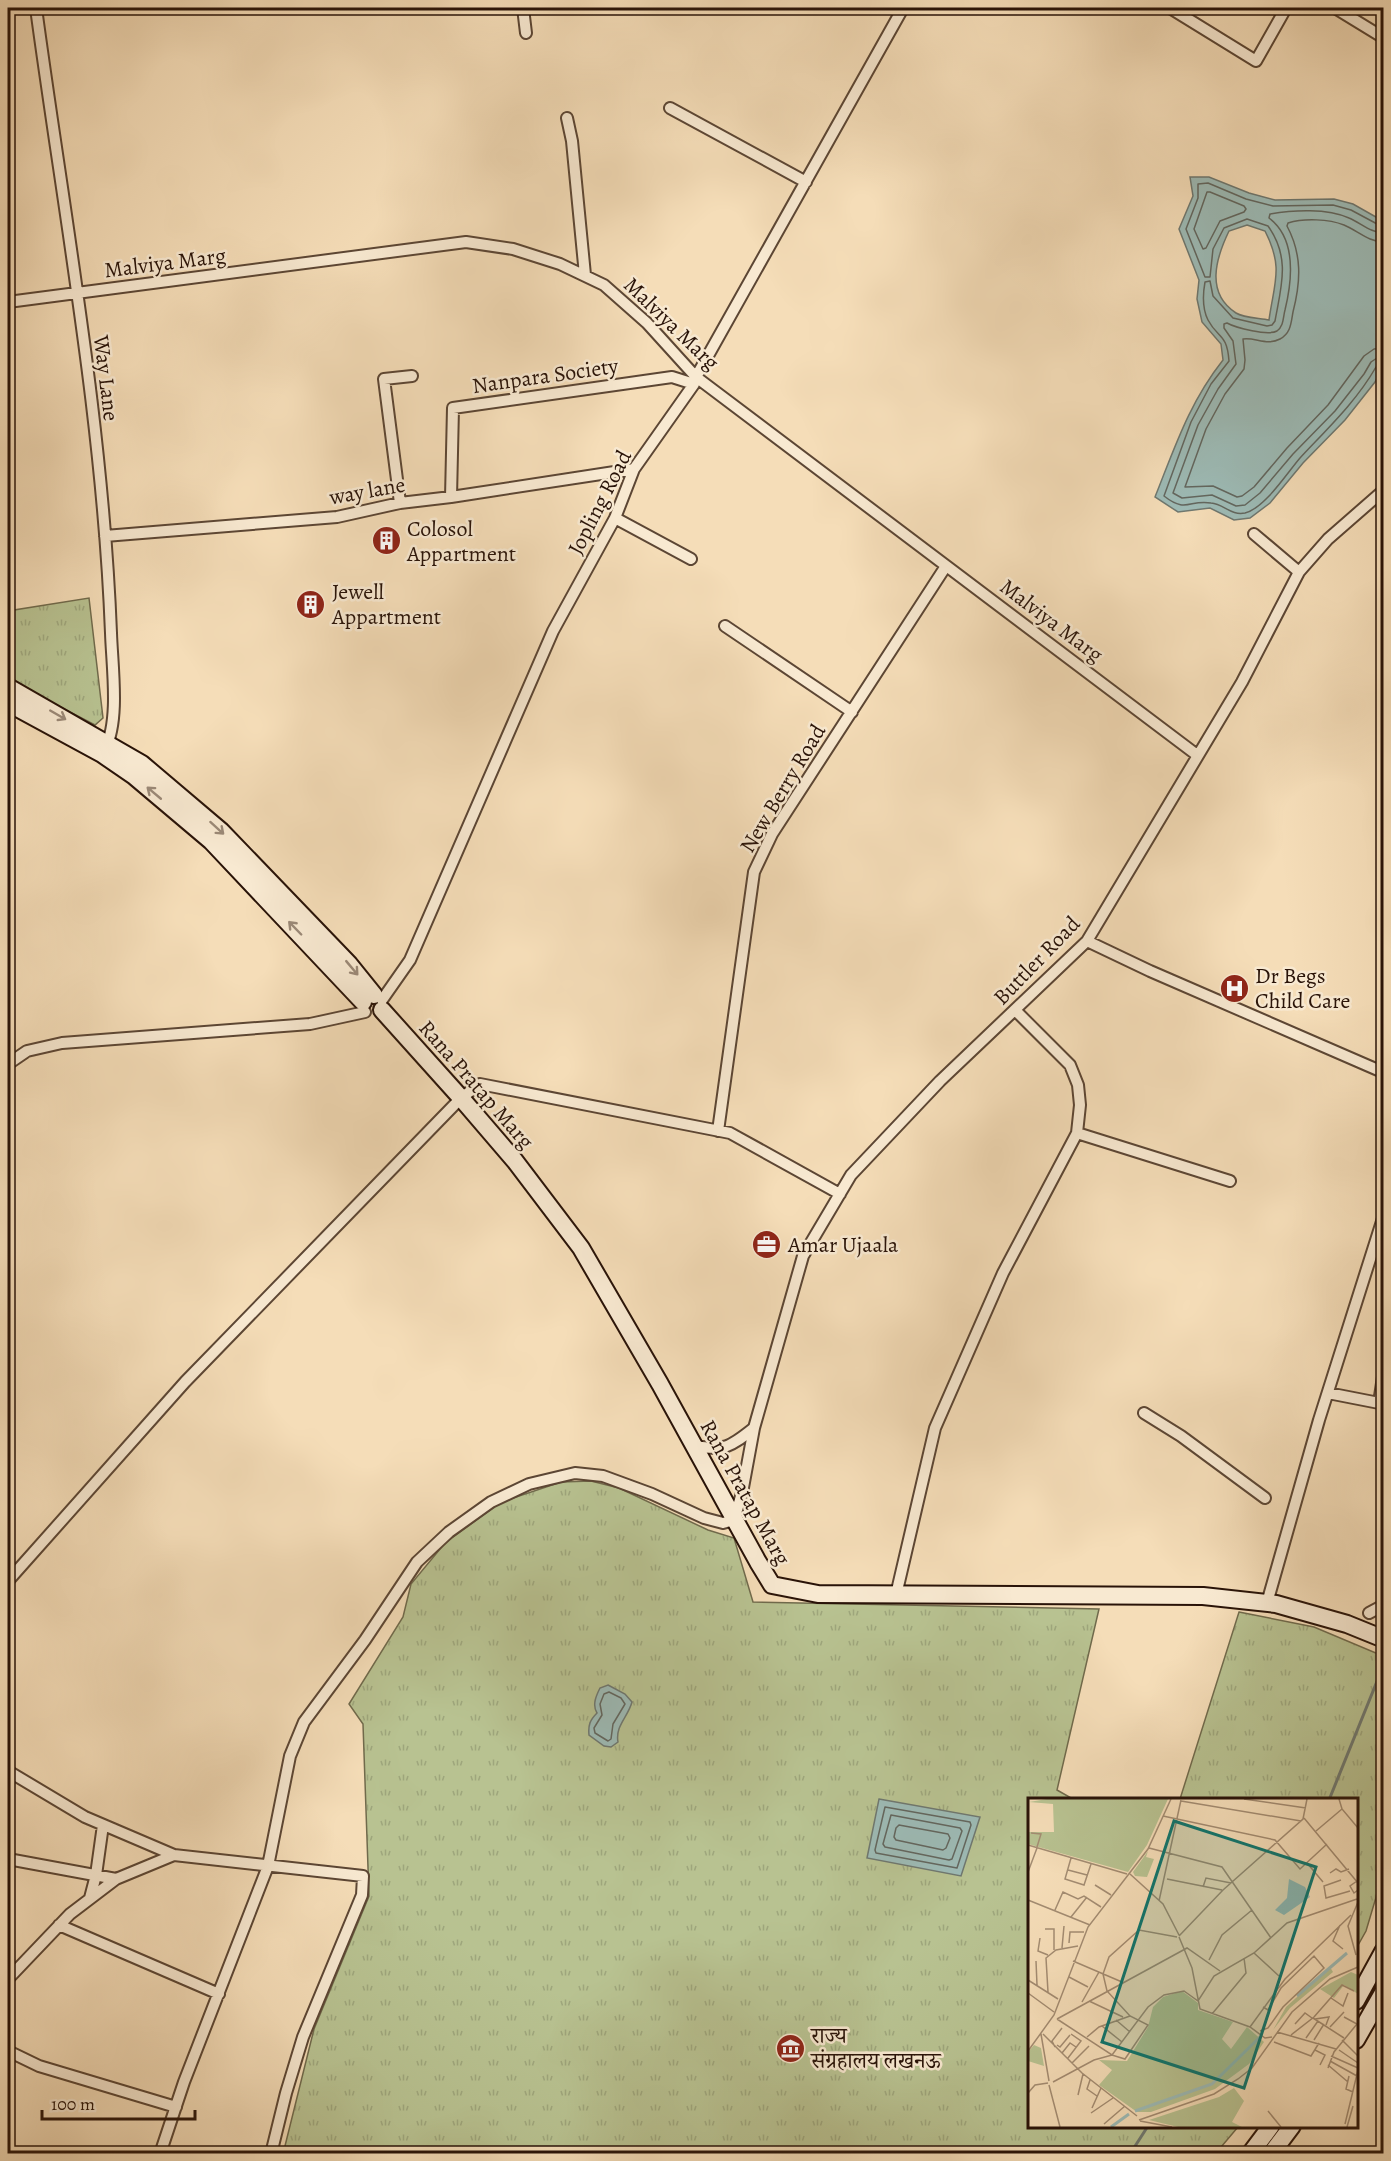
<svg xmlns="http://www.w3.org/2000/svg" width="1391" height="2161" viewBox="0 0 1391 2161" font-family="Alegreya,'Noto Serif Devanagari',serif">
<style>
.grass{fill:url(#grass-tufts);stroke:#706a4c;stroke-width:1.5}
.water{fill:#9dbbb6;stroke:#6f7870;stroke-width:1.5;fill-rule:evenodd}
.lines{fill:none;stroke-linecap:round;stroke-linejoin:round}
.shore{stroke:#63675f;stroke-width:1.5}
.stream{stroke:#6f7870;stroke-width:3}
.street-casing{stroke:#5c4634;stroke-width:14}
.secondary-casing{stroke:#291308;stroke-width:20}
.street{stroke:#f8e9d1;stroke-width:10}
.secondary{stroke:#f8e9d1;stroke-width:16}
.oneway{stroke:#9b8977}
.labels{text-anchor:middle;stroke-width:5;stroke-linejoin:round;paint-order:stroke}
.street-label{font-size:22px;fill:#291308;stroke:#f8e9d1}
.poi-label{font-size:22px;fill:#291308;stroke:#f8e9d1;text-anchor:start}
.inset-river{fill:none;stroke:#9dbbb6;stroke-width:3}
.inset-road{fill:none;stroke:#a38c72;stroke-width:1.5}
.view{fill:#0f766e;fill-opacity:0.15;stroke:#0f766e;stroke-width:3}
.inset-edge{fill:none;stroke:#291308;stroke-width:3}
</style>
<defs>
<pattern id="grass-tufts" width="24" height="20" patternUnits="userSpaceOnUse" patternTransform="scale(1.5)"><rect width="24" height="20" fill="#b8c291"/><path d="M3 7l-1-3M5 7V3M7 7l1-3M15 17l-1-3M17 17v-4M19 17l1-3" fill="none" stroke="#9ea67c"/></pattern>
</defs>
<rect width="100%" height="100%" fill="#f5ddb8"/>
<filter id="stains"><feTurbulence type="fractalNoise" baseFrequency=".00333" numOctaves="4"/><feColorMatrix values="0 0 0 0 .2 0 0 0 0 .09 0 0 0 0 .02 0 0 0 .5 -.17"/></filter>
<radialGradient id="worn" r=".72"><stop offset=".6" stop-color="#630" stop-opacity="0"/><stop offset="1" stop-color="#630" stop-opacity=".3"/></radialGradient>
<path class="grass" d="M89,598L103,718L95,725L8,680V611Z
M591,1481L619,1488L708,1530L734,1538L753,1602L1099,1609L1057,1790L1073,1799L1030,1800V2126L1238,2127L1216,2153L283,2154L314,2029L369,1896L363,1724L349,1704L403,1617L411,1584L445,1543L501,1502L561,1482Z
M1239,1612L1314,1627L1383,1656V1874L1366,1931L1357,1947L1356,1800L1180,1799Z"/>
<path class="water" d="M1190,177H1209L1249,193L1275,200L1334,199L1353,204L1383,221V366L1375,382L1345,420L1303,463L1270,503L1250,518L1234,520L1210,508L1178,512L1155,497C1175,447 1189,403 1223,360L1221,344L1202,322L1197,299L1199,280L1179,229L1193,196ZM1247,225L1265,231C1284,268 1274,283 1269,320C1260,318 1244,318 1236,313C1205,293 1216,258 1229,231Z
M608,1685L625,1694L632,1702C628,1717 615,1726 618,1742L611,1747L604,1746L589,1735C588,1725 590,1720 597,1713C592,1705 596,1696 600,1688Z
M879,1799L980,1817L961,1876L867,1858Z"/>
<g class="lines">
<path class="shore" d="M1207,192H1210L1244,206L1246,209L1244,212L1220,221L1206,248L1203,249L1194,229Z
M1384,226L1379,225L1351,210L1333,205L1273,206L1246,199L1208,183L1198,184V198L1186,229L1205,277H1210L1213,249L1224,228L1247,219L1268,226C1291,258 1281,287 1275,321L1272,325L1267,326L1233,318L1213,296L1210,281L1205,282C1203,293 1202,308 1208,320C1218,339 1227,333 1229,361L1211,384L1191,422L1164,496C1187,514 1189,499 1211,503C1224,504 1231,516 1245,513C1265,508 1287,473 1300,458C1327,429 1356,402 1376,367L1384,365
M1384,233C1371,233 1361,223 1349,218C1327,208 1293,210 1270,214L1269,218C1297,239 1292,281 1285,310C1283,317 1284,326 1277,331C1268,336 1236,328 1227,323L1224,324V328L1233,341L1236,364L1218,389L1198,425L1173,493L1182,498L1212,495L1236,506L1245,505L1260,493L1293,454L1335,411L1364,374L1371,362L1377,358L1384,357
M1384,242C1369,242 1358,231 1344,225C1329,219 1304,218 1288,223L1287,226C1302,254 1301,281 1293,312C1291,323 1291,333 1280,339C1267,346 1255,337 1243,339L1245,360L1244,369L1225,394L1206,429L1185,487L1213,486L1237,497L1242,496L1254,487L1287,448L1328,405L1364,356L1374,349L1384,348
M609,1692L621,1698L625,1704L613,1724L611,1739L608,1741L595,1733L594,1728L602,1715L600,1704L604,1694Z
M885,1807L970,1822L971,1825L957,1868L876,1853L875,1850Z
M891,1815L960,1828L962,1831L952,1859L949,1860L885,1847L883,1844Z
M899,1825L948,1834L950,1838L946,1848L943,1850L896,1840L894,1837L896,1828Z"/>
<path class="stream" d="M1329,1800L1384,1664
M1130,2154L1148,2126"/>
<defs>
<path id="street" d="M36,8C64,215 103,423 111,633C112,666 120,720 105,749
M523,8L526,33
M1170,8L1256,61L1286,8
M1335,8L1384,38
M670,108L806,182
M567,118L572,141L585,275
M8,302L466,242L513,249L560,264L604,285L647,323L696,377L1197,755
M451,497L453,408L672,377L694,384
M400,503L384,379L412,376
M615,518L691,559
M1254,534L1299,572
M105,536L337,517L400,503L451,497L634,469
M725,626L852,712
M1087,941L1150,971L1378,1070
M382,1000L410,960L553,631L615,518L634,469L694,384L696,377L903,8
M8,1064L27,1051L62,1043L310,1024L365,1012
M718,1131L754,872L772,834L946,566
M1077,1133L1230,1181
M1328,1393L1379,1403L1384,1370
M1144,1413L1181,1436L1265,1498
M694,1446C726,1451 730,1447 754,1428
M8,1581L185,1382L461,1098L480,1084L730,1133L840,1194
M896,1595L935,1428L1003,1273L1077,1133L1080,1105L1078,1085L1070,1065L1015,1010
M1267,1603L1319,1420L1384,1215
M1369,1613L1384,1605
M8,1771L85,1817L174,1855L363,1876L362,1895L303,2037L286,2093L271,2154
M8,1859L116,1879
M90,1898L96,1875L103,1825
M59,1925L219,1994
M8,1979L70,1914L116,1879L174,1855
M8,2051L39,2066L176,2107
M160,2154L184,2082L268,1866L290,1756L304,1722L365,1640L417,1562L449,1532L491,1502L529,1484L575,1473L603,1476L652,1494L704,1518L723,1523L734,1520L742,1493L754,1428L803,1256L851,1175L940,1081L1087,941L1242,682L1299,572L1328,539L1384,490"/>
<path id="secondary" d="M8,687L142,764L221,831L349,964L374,995
M8,703L102,754L134,776L211,841L363,1002
M382,1010L461,1098L515,1161L581,1248L660,1384L758,1562L772,1585L818,1594L1203,1596L1276,1604L1347,1624L1384,1639
M1356,2001L1384,1950
M1356,2040L1384,1991
M1250,2154L1271,2126
M1271,2154L1292,2126"/>
</defs>
<use href="#street" class="street-casing"/>
<use href="#secondary" class="secondary-casing"/>
<use href="#street" class="street"/>
<use href="#secondary" class="secondary"/>
</g>
<defs><path id="oneway-shaft" d="M-6 0H5M1.5-3L5.5 0L1.5 3" fill="none" stroke-width="1.6" stroke-linecap="round" stroke-linejoin="round" transform="scale(1.5)"/></defs>
<g class="oneway">
<use href="#oneway-shaft" transform="translate(58 715) rotate(30)"/>
<use href="#oneway-shaft" transform="translate(154 793) rotate(-140)"/>
<use href="#oneway-shaft" transform="translate(217 828) rotate(42)"/>
<use href="#oneway-shaft" transform="translate(295 928) rotate(-134)"/>
<use href="#oneway-shaft" transform="translate(352 968) rotate(50)"/>
</g>
<defs>
<symbol id="building-disc" viewBox="-11 -11 22 22"><circle r="9.5" fill="#8f2418" stroke="#f8e9d1"/><path d="M-4-6H4V6H1V3H-1V6H-4ZM-2.5-4.3h1.7v1.8h-1.7ZM.8-4.3h1.7v1.8H.8ZM-2.5-1h1.7V.8h-1.7ZM.8-1h1.7V.8H.8Z" fill="#fff"/></symbol>
<symbol id="hospital-disc" viewBox="-11 -11 22 22"><circle r="9.5" fill="#8f2418" stroke="#f8e9d1"/><path d="M-5-5h3v3.5h4V-5h3V5h-3V1.5h-4V5h-3Z" fill="#fff"/></symbol>
<symbol id="office-disc" viewBox="-11 -11 22 22"><circle r="9.5" fill="#8f2418" stroke="#f8e9d1"/><path d="M-6-3h4V-5.5h4V-3h4V5H-6ZM-1-4.5V-3h2v-1.5ZM-6 0V1H6V0Z" fill="#fff"/></symbol>
<symbol id="museum-disc" viewBox="-11 -11 22 22"><circle r="9.5" fill="#8f2418" stroke="#f8e9d1"/><path d="M0-6L6-3V-2H-6V-3ZM-5-1h2V3h-2ZM-1-1h2V3h-2ZM3-1h2V3H3ZM-6 4H6V6H-6Z" fill="#fff"/></symbol>
</defs>
<g fill-rule="evenodd">
<use href="#building-disc" x="370" y="524" width="33" height="33"/>
<use href="#building-disc" x="294" y="588" width="33" height="33"/>
<use href="#hospital-disc" x="1218" y="972" width="33" height="33"/>
<use href="#office-disc" x="750" y="1228" width="33" height="33"/>
<use href="#museum-disc" x="774" y="2032" width="33" height="33"/>
</g>
<g class="labels">
<g class="street-label">
<text transform="translate(165 262) rotate(-7)" y="8">Malviya Marg</text>
<text transform="translate(672 323) rotate(44)" y="8">Malviya Marg</text>
<text transform="translate(545 375) rotate(-8)" y="8">Nanpara Society</text>
<text transform="translate(107 378) rotate(83)" y="8">Way Lane</text>
<text transform="translate(367 490) rotate(-10)" y="8">way lane</text>
<text transform="translate(599 502) rotate(-63)" y="8">Jopling Road</text>
<text transform="translate(1052 620) rotate(37)" y="8">Malviya Marg</text>
<text transform="translate(782 788) rotate(-59)" y="8">New Berry Road</text>
<text transform="translate(1036 960) rotate(-46)" y="8">Buttler Road</text>
<text transform="translate(477 1084) rotate(49)" y="8">Rana Pratap Marg</text>
<text transform="translate(746 1492) rotate(61)" y="8">Rana Pratap Marg</text>
</g>
<g class="poi-label">
<text x="407" y="536">Colosol<tspan x="407" dy="25">Appartment</tspan></text>
<text x="332" y="599">Jewell<tspan x="332" dy="25">Appartment</tspan></text>
<text x="1255" y="983">Dr Begs<tspan x="1255" dy="25">Child Care</tspan></text>
<text x="788" y="1252">Amar Ujaala</text>
<text x="811" y="2043">राज्य<tspan x="811" dy="25">संग्रहालय लखनऊ</tspan></text>
</g>
</g>
<g transform="translate(1028 1798)">
<rect width="330" height="330" fill="#f5ddb8"/>
<path d="M19,1H140L119,47L100,74L0,46V34H26L25,6L1,4ZM120,53L118,59L126,61L119,79L107,78L105,74ZM302,169L305,174L262,210L245,232L258,209ZM323,174L330,177V196L316,187L306,200L292,191ZM154,193L170,205V212L205,224L194,241L203,251L219,229L236,244L221,266L187,291L123,314H109L71,287L84,272L71,262L99,263L120,229L125,209L135,199ZM6,247L13,250L16,268L0,263V254ZM206,290L216,303L204,324L214,329H150L121,322L191,299Z" fill="#b8c291"/>
<path d="M261,81L277,89L282,99L256,117L247,112L259,100Z" fill="#9dbbb6"/>
<path class="inset-river" d="M269,198L319,155M107,313L184,286L232,239M83,329L101,316"/>
<path class="inset-road" d="M216,1L278,10M311,1L314,11L330,30M153,3L273,23M135,18L247,42L272,71L299,46M276,20L330,85M288,33L314,11M3,35L13,36L9,49M0,47L99,76M121,50L194,69L243,140M43,60L37,81L56,87L63,66M279,65L295,84M40,72L59,77M0,74L9,50M302,75L308,71L313,74L321,71M102,76L135,106L151,137M139,81L194,92M313,82L296,88L298,100L322,93M329,83L322,88L326,95L330,92M67,87L83,97M175,89L178,80L203,85M0,102L62,127M131,103L153,2M27,112L35,94L50,101L56,98L73,109M43,119L59,99M312,127L305,143L315,151M17,131H26V152M151,138L195,92L275,21L279,1M151,139L164,170L172,211L222,229L237,240L244,239M12,140L10,153L20,157M41,145L42,134H56M34,150L36,128M226,155L251,178M328,157L320,128L330,104M181,162L194,137L224,112M8,163L9,187M45,163L94,184M41,179L60,189M0,182L30,201M20,194L18,160L28,152L50,148M0,195L26,214M303,200L315,208L320,195M61,203L95,219M54,204L71,174M184,216L218,175L216,160M285,220L316,240M29,221L84,257L120,209L136,197L156,193L170,203L186,178L226,155L259,125L329,101M29,221L159,150L192,173M287,221L301,219L298,227M88,222L102,234M267,226L277,215L284,220M74,228L94,244M222,229L257,181L323,117M302,229L316,214M232,233L240,230L255,209L296,170L286,158L253,190L240,212L235,209M249,234L308,251M13,236L21,283M15,236L54,275L109,318M263,237L286,219L314,187L326,193M59,239L71,229L102,218M278,240L290,223M286,242L296,226M314,242L330,258M246,244L283,258L291,245M29,247L32,249L42,237M27,249L24,243L34,230M287,252L297,257L292,267M311,252L330,265M0,253L26,217L60,129L120,51L143,1M34,255L42,245L48,249M303,258L330,270M40,260L53,243L43,236M302,263L329,278M44,265L61,248M300,267L320,284M300,270L306,254L329,226L316,219M321,278L318,291L325,294M62,282L59,291L69,298M25,284L66,262L84,257L97,261L120,227L102,218L79,193L75,176L81,159L111,132L149,139M21,287L32,329M0,295L7,287L20,285M50,297L55,276M64,310L73,290M240,313L253,329M63,315L85,300M111,322L186,296L210,281L224,270L264,214L302,181L330,169M112,323L144,329M76,326L97,308M317,326L330,272M319,329L325,308"/>
<path class="view" d="M146,23L288,69L216,290L74,244Z"/>
<rect width="330" height="330" class="inset-edge"/>
</g>
<rect width="1391" height="2161" fill="none" stroke="#f5ddb8" stroke-width="30"/>
<rect x="9" y="9" width="1373" height="2143" fill="none" stroke="#291308" stroke-width="3"/>
<rect x="15" y="15" width="1361" height="2131" fill="none" stroke="#291308" stroke-width="1.5"/>
<path d="M42 2110v9h153v-9" fill="none" stroke="#291308" stroke-width="3"/>
<text x="51" y="2110" font-size="18" fill="#291308" stroke="#f8e9d1" stroke-width="4.5" paint-order="stroke">100 m</text>
<rect width="100%" height="100%" filter="url(#stains)"/>
<rect width="100%" height="100%" fill="url(#worn)"/>
</svg>
